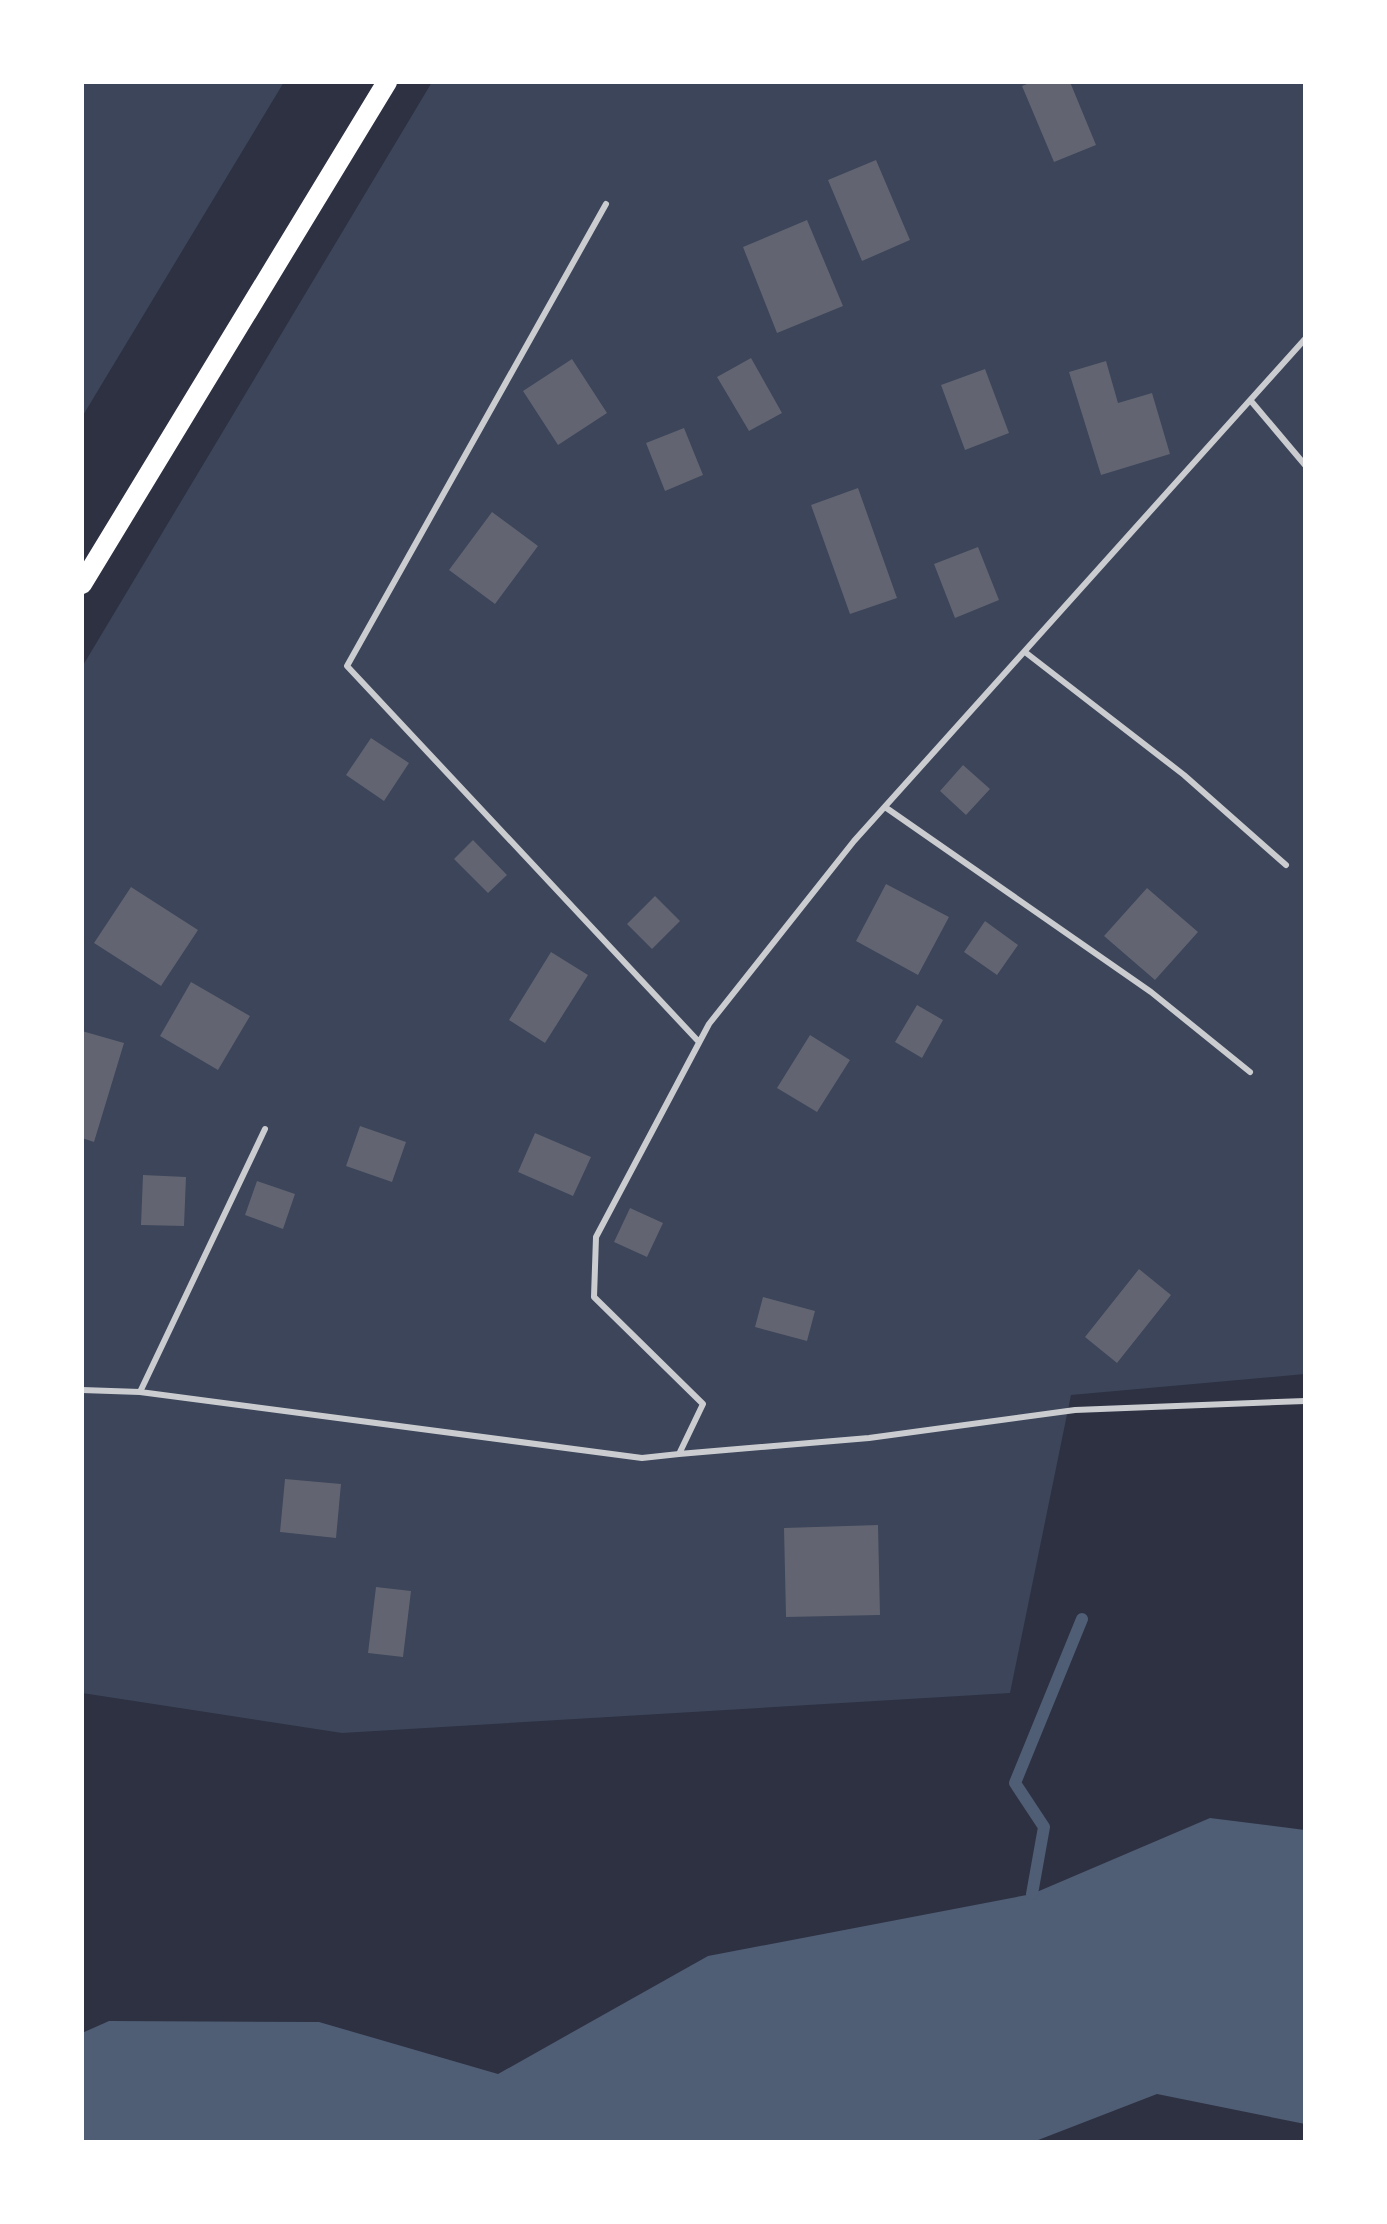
<svg xmlns="http://www.w3.org/2000/svg" width="1387" height="2224" viewBox="0 0 1387 2224" font-family="Rubik,sans-serif">
<style>
.green{fill:#3c4559}
.water{fill:#4f5d75}
.lines{fill:none;stroke-linecap:round;stroke-linejoin:round}
.stream{stroke:#4f5d75;stroke-width:12}
.building{fill:#626471}
.service{stroke:#caccd0;stroke-width:6}
.primary{stroke:#fff;stroke-width:20}
</style>
<rect width="100%" height="100%" fill="#2d3142"/>
<path class="green" d="M82,82H284L82,417Z
M432,82H1305V1374L1071,1395L1010,1693L342,1733L82,1693V667Z"/>
<path class="water" d="M1210,1818L1305,1830V2124L1157,2094L1033,2142H82V2033L109,2021L319,2022L498,2074L708,1956L1032,1894Z"/>
<g class="lines">
<path class="stream" d="M1032,1894L1044,1827L1015,1783L1082,1619"/>
</g>
<path class="building" d="M1032,82H1070L1096,145L1054,162L1022,86Z
M876,160L910,240L862,261L828,180Z
M807,220L843,306L777,333L743,247Z
M751,358L782,413L749,431L717,377Z
M572,359L607,413L558,445L523,391Z
M1106,361L1118,403L1152,393L1170,454L1101,475L1069,372Z
M985,369L1009,433L965,450L941,385Z
M684,428L703,475L665,491L646,443Z
M858,488L897,598L850,614L811,505Z
M492,512L538,546L495,604L449,570Z
M978,547L999,600L955,618L934,564Z
M371,738L409,763L384,801L346,775Z
M963,765L990,789L966,815L940,791Z
M473,840L507,875L488,893L454,859Z
M886,884L949,917L918,975L856,941Z
M131,887L198,930L161,986L94,943Z
M1147,888L1198,932L1155,980L1104,936Z
M655,896L680,921L652,949L627,924Z
M985,921L1018,945L997,975L964,952Z
M551,952L588,975L545,1043L509,1020Z
M191,982L250,1016L218,1070L160,1036Z
M917,1005L943,1020L922,1058L895,1042Z
M82,1031L124,1043L94,1142L82,1138Z
M810,1035L850,1060L817,1112L777,1088Z
M360,1126L406,1142L392,1182L346,1166Z
M535,1133L591,1157L573,1196L518,1172Z
M143,1175L186,1177L184,1226L141,1225Z
M257,1181L295,1194L283,1229L245,1215Z
M630,1208L663,1223L647,1257L614,1242Z
M1139,1269L1171,1295L1117,1363L1085,1337Z
M763,1297L815,1311L807,1341L755,1327Z
M285,1479L341,1484L336,1538L280,1532Z
M878,1525L880,1615L786,1617L784,1528Z
M376,1587L411,1591L403,1657L368,1653Z"/>
<g class="lines">
<path class="service" d="M606,204L347,666L699,1042
M1251,401L1305,465
M1025,652L1184,775L1286,865
M885,807L1151,992L1250,1072
M82,1390L140,1392L642,1458L679,1454L703,1404L594,1297L596,1237L709,1024L854,841L1305,339
M140,1392L265,1129
M679,1454L869,1438L1075,1410L1305,1401"/>
<path class="primary" d="M82,584L387,82"/>
</g>
<rect width="1387" height="2224" fill="none" stroke="#ffffff" stroke-width="168"/>
</svg>
